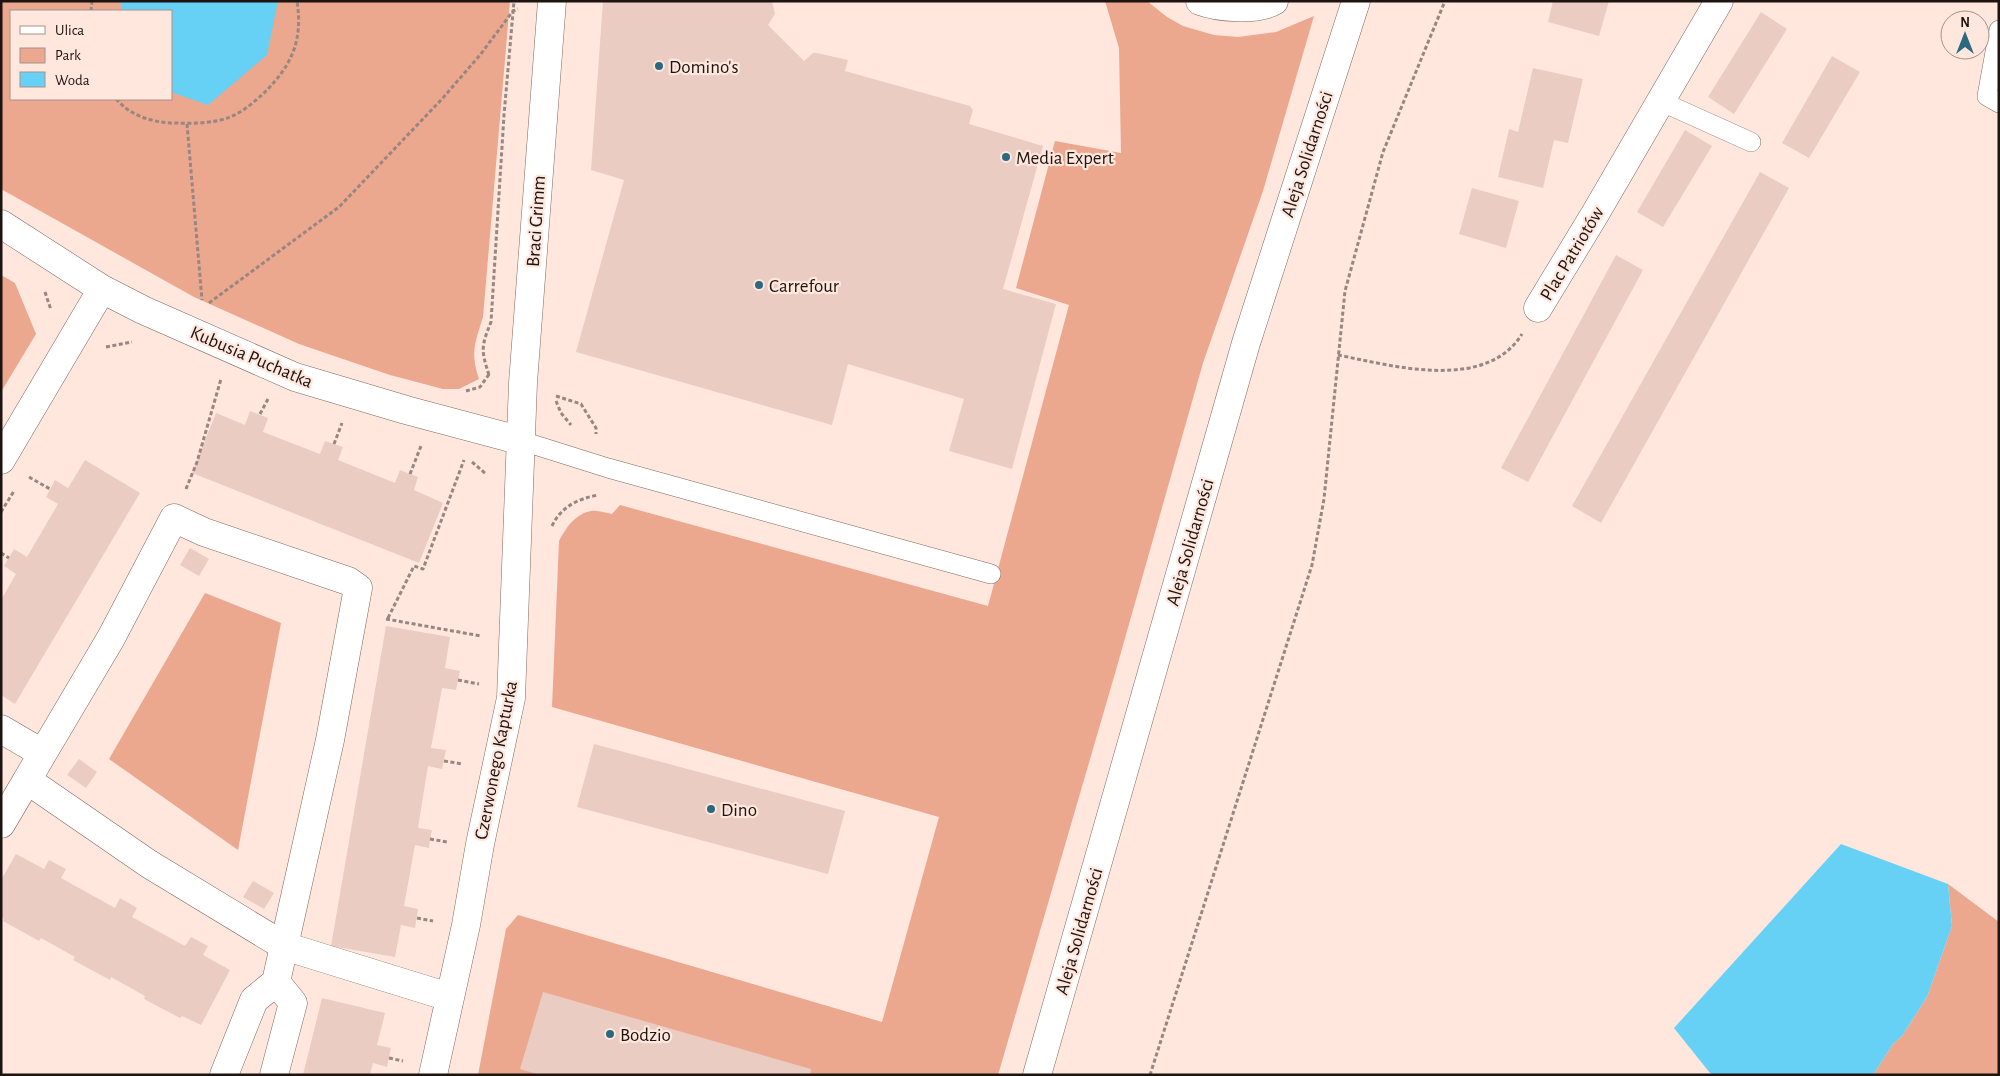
<svg xmlns="http://www.w3.org/2000/svg" width="2000" height="1076" viewBox="0 0 2000 1076" font-family="'Alegreya Sans',sans-serif">
<style>
.green{fill:#eca78f;fill-rule:evenodd}
.water{fill:#67d0f5}
.building{fill:#eaccc2}
.lines{fill:none;stroke-linecap:round;stroke-linejoin:round}
.service-casing{stroke:#81675e;stroke-width:20}
.minor-casing{stroke:#81675e;stroke-width:29}
.primary-casing{stroke:#81675e;stroke-width:29}
.path{stroke:#988680;stroke-width:3;stroke-dasharray:4 2.5;stroke-linecap:butt}
.service{stroke:#fff;stroke-width:19}
.minor{stroke:#fff;stroke-width:28}
.primary{stroke:#fff;stroke-width:28}
.poi-dot{fill:#2a697e;stroke:#ffe7de;stroke-width:2}
.labels{text-anchor:middle;stroke-width:4.5;stroke-linejoin:round;paint-order:stroke}
.poi-label{font-size:19px;fill:#1d1310;stroke:#ffe7de;text-anchor:start}
.street-label{font-size:19px;fill:#1d1310;stroke:#ffe7de}
</style>
<rect width="100%" height="100%" fill="#ffe7de"/>
<path class="green" d="M1,1H510L483,317C475,343 470,352 479,379L459,389H443L390,375L299,344L194,297L1,189ZM11,11H171V99H11Z
M1105,1H1147L1167,17L1183,26L1214,35L1238,37L1276,32L1314,16L1263,191L1203,363L1116,670L998,1075H478L506,929L518,915L882,1022L939,817L552,707L559,541C566,528 575,514 591,511C597,510 606,513 612,514L620,505L988,606L1069,305L1016,288L1055,141L1121,153L1119,48Z
M1,275L15,283L36,334L1,392Z
M205,593L281,623L238,850L109,759Z
M1948,884L1999,922V1075H1873L1893,1044L1902,1036L1927,997L1952,926Z"/>
<path class="water" d="M120,1H278L267,55L208,105L171,92V11H122Z
M1841,844L1948,884L1952,926L1927,997L1902,1036L1893,1044L1873,1075H1714L1710,1073L1674,1028Z"/>
<path class="building" d="M603,1H772L775,14L768,25L804,61L813,53H817L848,60L845,71L970,106L973,110L969,124L1043,146L1003,289L1056,304L1012,469L949,451L964,399L848,364L832,425L576,352L624,180L591,170Z
M1553,1H1609L1599,36L1548,22Z
M1761,12L1787,29L1734,114L1708,97Z
M1832,56L1860,72L1809,158L1782,143Z
M1533,68L1583,79L1568,143L1554,140L1543,188L1498,177L1509,129L1518,132Z
M1685,130L1712,146L1663,227L1637,212Z
M1760,172L1789,188L1601,523L1572,506Z
M1472,188L1519,201L1506,248L1459,234Z
M1616,255L1643,270L1528,482L1501,468Z
M250,411L268,418L263,432L320,454L325,441L343,447L338,460L395,483L400,470L418,477L414,490L443,503L419,563L192,473L216,413L245,425Z
M85,460L140,493L15,704L1,695V600L16,574L4,566L14,549L27,557L58,504L46,497L55,480L68,488Z
M190,548L209,559L199,576L180,565Z
M386,626L450,637L445,668L460,671L456,690L442,688L431,748L446,750L442,769L428,766L418,828L432,830L430,839L429,848L415,845L404,906L418,909L415,928L401,925L395,957L331,946Z
M594,744L845,811L828,874L577,807Z
M79,759L97,772L86,788L67,775Z
M16,854L44,869L49,860L66,869L61,878L115,908L120,898L137,908L132,917L185,946L191,937L208,946L203,955L230,970L201,1025L182,1016L180,1018L144,999L145,996L111,977L110,980L73,960L75,957L41,938L39,941L3,921L4,918L1,917V880Z
M253,881L274,893L264,909L243,897Z
M543,992L811,1069L810,1075H540L520,1069Z
M322,998L385,1013L377,1045L391,1048L387,1067L373,1063L370,1075H303Z"/>
<g class="lines">
<defs>
<path id="service" d="M1999,30L1987,96L1999,103
M1660,101L1751,142
M522,441L608,468L991,574"/>
<path id="minor" d="M1,224L102,289L143,310L295,377L406,410L522,441
M1538,308L1595,214L1719,1
M1,460L102,289
M174,518L204,532L348,581L358,588L330,740L284,946L149,864L27,780L111,638Z
M1,729L42,753
M1,824L27,780
M224,1075L254,1000L276,982
M274,1075L293,1003L276,982L284,946L449,997
M433,1075L466,925L480,844L511,698L523,383L552,1"/>
<path id="primary" d="M1200,1C1218,8 1257,11 1274,1
M1037,1075L1246,343L1356,1"/>
</defs>
<use href="#service" class="service-casing"/>
<use href="#minor" class="minor-casing"/>
<use href="#primary" class="primary-casing"/>
<path class="path" d="M91,11L92,1
M116,99C132,117 154,123 177,123C194,124 215,123 230,117C243,112 254,102 264,93C292,65 303,41 297,1
M187,124L202,300
M45,292L51,310
M209,303L339,207L442,99L480,55L513,11L518,9
M106,347L132,342
M1338,355C1393,366 1486,392 1522,334
M489,375C481,350 481,347 491,322L504,115L514,1
M466,391L480,387L490,373
M556,396L581,404L596,428V434
M556,401L561,413L571,425
M260,414L268,399
M334,444L342,423
M472,462L486,474
M410,474L421,446
M29,477L50,489
M186,489L197,462L221,379
M1,512L14,491
M552,526C561,507 577,499 598,495
M1,553L9,558
M388,618L414,566L423,569L464,460
M386,619L481,636
M458,680L479,684
M444,761L463,764
M430,839L447,842
M417,918L433,921
M389,1058L403,1061
M1150,1075L1312,565L1324,499L1345,291L1383,152L1445,1"/>
<use href="#service" class="service"/>
<use href="#minor" class="minor"/>
<use href="#primary" class="primary"/>
</g>
<g class="poi-dot">
<circle cx="659" cy="66" r="5"/>
<circle cx="1006" cy="157" r="5"/>
<circle cx="759" cy="285" r="5"/>
<circle cx="711" cy="809" r="5"/>
<circle cx="610" cy="1034" r="5"/>
</g>
<g class="labels">
<g class="poi-label">
<text x="669" y="73">Domino's</text>
<text x="1016" y="164">Media Expert</text>
<text x="769" y="292">Carrefour</text>
<text x="721" y="816">Dino</text>
<text x="620" y="1041">Bodzio</text>
</g>
<g class="street-label">
<text transform="translate(1306 154) rotate(-72)" y="7">Aleja Solidarności</text>
<text transform="translate(535 221) rotate(-86)" y="7">Braci Grimm</text>
<text transform="translate(1571 253) rotate(-59)" y="7">Plac Patriotów</text>
<text transform="translate(252 356) rotate(23)" y="7">Kubusia Puchatka</text>
<text transform="translate(1189 542) rotate(-74)" y="7">Aleja Solidarności</text>
<text transform="translate(495 760) rotate(-79)" y="7">Czerwonego Kapturka</text>
<text transform="translate(1078 931) rotate(-74)" y="7">Aleja Solidarności</text>
</g>
</g>
<rect width="2000" height="1076" fill="none" stroke="#1d1310" stroke-width="5"/>
<rect x="10" y="10" width="162" height="90" fill="#ffe7de" stroke="#a5928c"/>
<rect x="20" y="26" width="25" height="8" fill="#ffffff" stroke="#a5928c"/>
<text x="55" y="35" font-size="15" fill="#1d1310">Ulica</text>
<rect x="20" y="48" width="25" height="15" fill="#eca78f" stroke="#a5928c"/>
<text x="55" y="60" font-size="15" fill="#1d1310">Park</text>
<rect x="20" y="72" width="25" height="15" fill="#67d0f5" stroke="#a5928c"/>
<text x="55" y="85" font-size="15" fill="#1d1310">Woda</text>
<g transform="translate(1965 35)"><circle r="24" fill="#ffe7de" stroke="#a5928c"/>
<path d="M0-4L9 19L0 12L-9 19Z" fill="#2a697e"/>
<text y="-8" font-size="14" font-weight="bold" text-anchor="middle" fill="#1d1310">N</text>
</g>
</svg>
